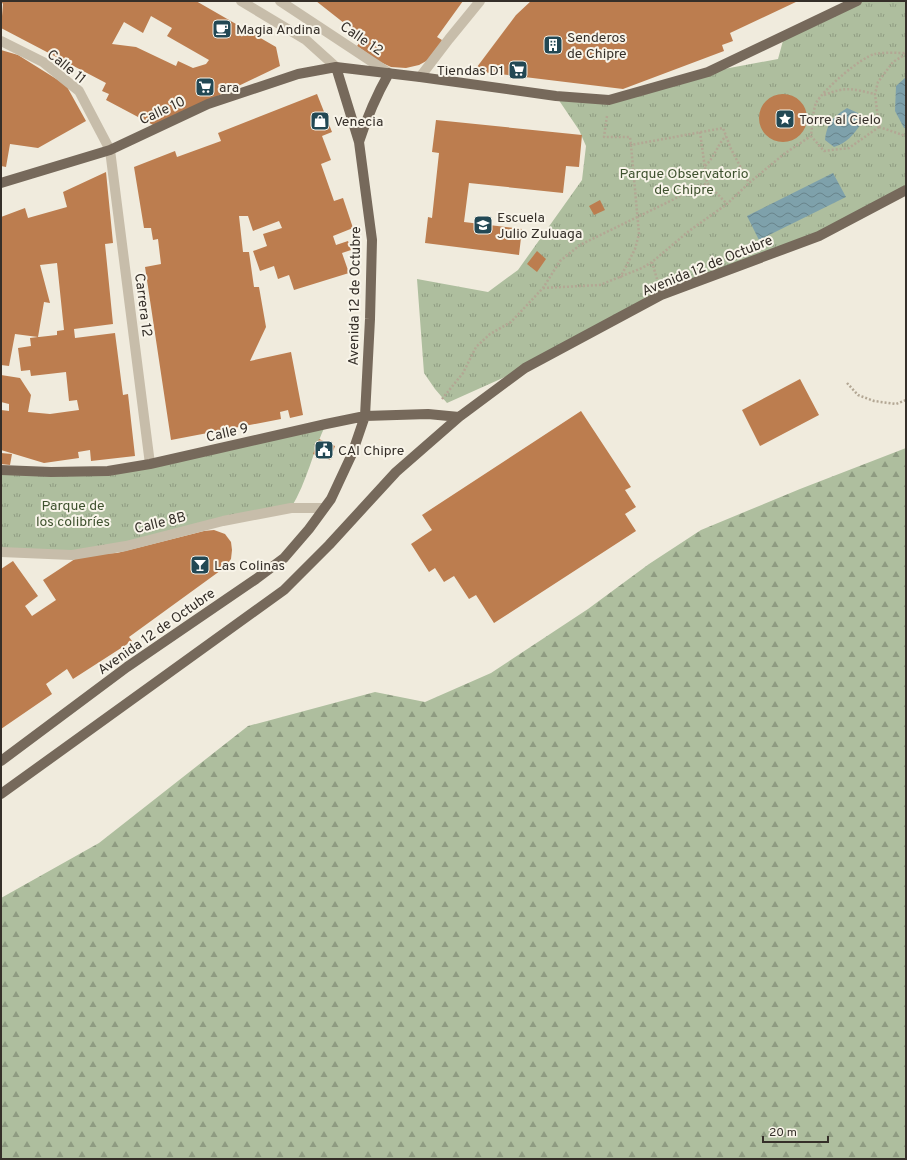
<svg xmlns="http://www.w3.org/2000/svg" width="907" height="1160" viewBox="0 0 907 1160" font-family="Overpass,sans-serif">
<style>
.grass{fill:url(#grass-tufts)}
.forest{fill:url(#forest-firs)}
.water{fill:url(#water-waves)}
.building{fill:#bc7d4f;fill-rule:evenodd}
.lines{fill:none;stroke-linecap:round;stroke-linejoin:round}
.path{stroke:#b3a794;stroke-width:2.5;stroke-dasharray:2 2;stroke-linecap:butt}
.minor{stroke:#c7bdaa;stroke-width:10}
.major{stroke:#76695b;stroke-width:10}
.labels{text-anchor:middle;stroke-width:4;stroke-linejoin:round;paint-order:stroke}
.poi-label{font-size:14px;fill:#352f29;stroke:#f8f4e9;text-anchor:start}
.street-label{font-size:14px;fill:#352f29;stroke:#f8f4e9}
.park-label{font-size:14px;fill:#3f522f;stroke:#f8f4e9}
</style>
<defs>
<pattern id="grass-tufts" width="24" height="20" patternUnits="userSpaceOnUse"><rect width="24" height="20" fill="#aebe9e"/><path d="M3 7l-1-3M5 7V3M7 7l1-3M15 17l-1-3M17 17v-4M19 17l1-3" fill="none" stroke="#8e9b81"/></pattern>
<pattern id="forest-firs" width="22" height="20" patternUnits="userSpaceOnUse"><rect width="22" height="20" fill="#aebe9e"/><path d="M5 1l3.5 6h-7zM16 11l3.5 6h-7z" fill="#8e9b81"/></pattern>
<pattern id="water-waves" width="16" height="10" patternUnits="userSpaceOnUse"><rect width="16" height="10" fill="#7ea1ab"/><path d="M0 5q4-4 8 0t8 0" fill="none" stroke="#68848b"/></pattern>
</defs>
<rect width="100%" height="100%" fill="#f0ebdd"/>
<path class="grass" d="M857,1H906V190L819,236L661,295L525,368L447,403L435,389L424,373L417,279L488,292L518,270L582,180L586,146L579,130L556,96L609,100L708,72L778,59L784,37Z
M326,424C313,451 307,482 291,508L72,555L1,552V470L108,471Z"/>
<path class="forest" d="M906,448V1159H1V898L99,843L248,726L375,692L425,702L491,673L588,609L649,564L701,530L800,489Z"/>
<path class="water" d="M906,77V128H904L895,111L896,86Z
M847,108L858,113L861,124C853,135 847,143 834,147L825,140C827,123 833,117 847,108Z
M833,173L846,197L759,240L747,216Z"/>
<path class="building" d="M1,1H196L276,47L280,66L155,126L106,100L109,94L102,91L106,83L1,28L3,4ZM151,16L172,28L167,36L209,60L206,64L193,68L178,61L176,66L136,47L112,44L124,22L143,33Z
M316,1H463L437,37L442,40L437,51L430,59L419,65L406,68L391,67L378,61L357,46L363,38Z
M531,1H798L730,33L733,41L722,45L724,51L623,89L474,71L516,15Z
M1,50L18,55L66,85L86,121L38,148L10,144L6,167L1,166Z
M317,94L332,132L322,136L331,160L321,164L334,201L343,198L353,228L333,236L336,245L348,241L351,250L342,253L349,273L294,290L289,275L278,279L274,266L260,271L253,251L267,246L263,234L282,228L279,221L253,231L248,216H239L243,252H249L254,287H259L266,327L250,361L291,352L303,415L290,418L288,410L280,412L281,419L171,440L145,267L161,264L158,239L153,240L151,228H144L134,167L175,151L177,157L221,141L218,133Z
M759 118a24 24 0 1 1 48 0a24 24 0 1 1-48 0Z
M436,120L582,135L579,167L566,166L563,193L469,183L464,222L522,229L519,255L425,243L428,217L432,218L439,153L432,152Z
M106,172L113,243L105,244L113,324L74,329L75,338L115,333L123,395L128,394L135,456L91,461L90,450L78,452L79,458L44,463L1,450V410L9,411V404L1,402V375L20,378L31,395L28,412L50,414L79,410L77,400L69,401L66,372L31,376L30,370L21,371L18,348L31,346L30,338L38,337H39L57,335V331L64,330L57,263L40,265L50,303L44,302L38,337L15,334L9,366L1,365V217L25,208L28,218L67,207L63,192Z
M600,200L605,210L594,215L589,206Z
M537,251L546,259L537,272L527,264Z
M800,379L819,415L760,446L742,410Z
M581,411L631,487L625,490L636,507L625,514L636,531L494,623L476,595L469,599L454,576L444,582L435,568L429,572L411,544L432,530L422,515Z
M319,439L335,446L330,460L313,454Z
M1,453L12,454L10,465L1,464Z
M214,530L225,534L231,542L232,550L231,559L224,568L129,637L132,641L73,679L67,669L46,684L52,694L1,729V569L13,561L38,596L25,606L32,616L56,600L43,580L81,555L117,553L204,531Z"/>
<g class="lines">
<path class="path" d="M824,95C847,86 852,89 875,94
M607,116L604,137H630L631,145
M879,127L849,148L824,151L811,136C812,128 813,110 816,103C823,90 861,57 875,54C884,52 896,53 906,53
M879,127L875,94L878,82L893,62L906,54
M879,127L906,136
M700,132L707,183L727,204
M705,166C715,157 717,145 726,136
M652,262L657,279
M620,278L635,249L639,234L631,145L723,128L731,149L749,183
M543,288L600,285L642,268L652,262L689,231L727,204L749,183L784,154L811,136
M847,383L858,395L874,401L896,404L906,400
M442,399L463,373L476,347L490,334L511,322L543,288L560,261L580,245L707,183"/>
<path class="minor" d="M241,1L306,40L336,67
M280,1L389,73
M1,41L43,62L79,91L110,150L150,464
M420,77L449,39L480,1
M1,552L72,555L126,546L223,521L291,508H324"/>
<path class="major" d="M359,142C367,117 376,96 389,73
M1,183L110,150L208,104L298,74L336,67L420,77L556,96L609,100L708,72L857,1
M1,470L51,472L108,471L150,464L326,424L365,416L428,414L459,417
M1,761L127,667L256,579L284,558L309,529L331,499L352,454L365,416L370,319L372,240L359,142L336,67
M1,794L284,590L329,545L396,472L459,417L525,368L661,295L819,236L906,190"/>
</g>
<defs>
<symbol id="cafe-square" viewBox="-11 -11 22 22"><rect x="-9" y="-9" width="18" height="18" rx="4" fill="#224854" stroke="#f8f4e9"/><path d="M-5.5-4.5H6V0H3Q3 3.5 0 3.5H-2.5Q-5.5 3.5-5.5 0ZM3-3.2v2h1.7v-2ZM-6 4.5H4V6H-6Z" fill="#fff"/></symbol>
<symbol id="building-square" viewBox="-11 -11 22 22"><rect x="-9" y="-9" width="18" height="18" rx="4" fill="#224854" stroke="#f8f4e9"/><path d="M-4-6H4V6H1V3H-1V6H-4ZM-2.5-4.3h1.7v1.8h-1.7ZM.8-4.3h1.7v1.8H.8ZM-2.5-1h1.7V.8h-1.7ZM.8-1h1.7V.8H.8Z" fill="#fff"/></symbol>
<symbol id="supermarket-square" viewBox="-11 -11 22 22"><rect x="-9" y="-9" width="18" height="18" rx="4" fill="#224854" stroke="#f8f4e9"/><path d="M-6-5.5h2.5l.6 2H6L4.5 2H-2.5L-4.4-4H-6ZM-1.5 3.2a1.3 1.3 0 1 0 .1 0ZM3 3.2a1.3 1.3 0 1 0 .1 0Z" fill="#fff"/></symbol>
<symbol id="sight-square" viewBox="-11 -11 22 22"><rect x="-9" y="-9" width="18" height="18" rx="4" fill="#224854" stroke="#f8f4e9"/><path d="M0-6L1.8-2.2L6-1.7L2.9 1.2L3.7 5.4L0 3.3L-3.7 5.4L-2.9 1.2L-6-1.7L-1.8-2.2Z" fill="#fff"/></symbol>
<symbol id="shop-square" viewBox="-11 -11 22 22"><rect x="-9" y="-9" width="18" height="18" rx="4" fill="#224854" stroke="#f8f4e9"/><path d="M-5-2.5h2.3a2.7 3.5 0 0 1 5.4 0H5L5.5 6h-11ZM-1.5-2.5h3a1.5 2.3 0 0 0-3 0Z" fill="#fff"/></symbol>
<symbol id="school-square" viewBox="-11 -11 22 22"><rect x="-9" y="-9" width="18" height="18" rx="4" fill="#224854" stroke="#f8f4e9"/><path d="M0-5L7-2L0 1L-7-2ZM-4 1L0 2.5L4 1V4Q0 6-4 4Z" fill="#fff"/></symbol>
<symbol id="civic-square" viewBox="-11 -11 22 22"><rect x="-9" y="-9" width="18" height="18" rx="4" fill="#224854" stroke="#f8f4e9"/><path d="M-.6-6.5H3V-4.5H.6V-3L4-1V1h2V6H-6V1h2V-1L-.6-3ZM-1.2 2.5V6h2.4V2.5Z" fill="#fff"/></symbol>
<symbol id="bar-square" viewBox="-11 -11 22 22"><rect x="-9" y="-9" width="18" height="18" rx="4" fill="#224854" stroke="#f8f4e9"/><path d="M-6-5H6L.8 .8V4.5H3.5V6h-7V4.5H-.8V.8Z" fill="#fff"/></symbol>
</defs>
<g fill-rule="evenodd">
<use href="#cafe-square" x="211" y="18" width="22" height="22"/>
<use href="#building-square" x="542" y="34" width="22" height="22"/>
<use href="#supermarket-square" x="507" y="59" width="22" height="22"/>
<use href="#supermarket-square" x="194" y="76" width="22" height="22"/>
<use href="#sight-square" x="774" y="108" width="22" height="22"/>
<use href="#shop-square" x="309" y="110" width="22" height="22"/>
<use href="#school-square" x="472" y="214" width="22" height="22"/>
<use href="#civic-square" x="313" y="439" width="22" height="22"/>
<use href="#bar-square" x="189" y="554" width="22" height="22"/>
</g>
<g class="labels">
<g class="poi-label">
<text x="236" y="34">Magia Andina</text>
<text x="567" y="42">Senderos<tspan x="567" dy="16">de Chipre</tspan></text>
<text x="504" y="75" text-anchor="end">Tiendas D1</text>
<text x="219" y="92">ara</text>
<text x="799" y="124">Torre al Cielo</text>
<text x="334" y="126">Venecia</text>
<text x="497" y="222">Escuela<tspan x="497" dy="16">Julio Zuluaga</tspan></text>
<text x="338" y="455">CAI Chipre</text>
<text x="214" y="570">Las Colinas</text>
</g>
<g class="street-label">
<text transform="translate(362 38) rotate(34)" y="5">Calle 12</text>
<text transform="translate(67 66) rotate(39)" y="5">Calle 11</text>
<text transform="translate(162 110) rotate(-25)" y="5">Calle 10</text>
<text transform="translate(707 265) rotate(-22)" y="5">Avenida 12 de Octubre</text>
<text transform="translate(354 296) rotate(-89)" y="5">Avenida 12 de Octubre</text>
<text transform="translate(144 305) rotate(83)" y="5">Carrera 12</text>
<text transform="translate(227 432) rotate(-13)" y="5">Calle 9</text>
<text transform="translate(160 522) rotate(-14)" y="5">Calle 8B</text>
<text transform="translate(156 631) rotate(-35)" y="5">Avenida 12 de Octubre</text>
</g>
<g class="park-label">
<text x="684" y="178">Parque Observatorio<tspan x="684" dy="16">de Chipre</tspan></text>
<text x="73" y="510">Parque de<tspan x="73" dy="16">los colibríes</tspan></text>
</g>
</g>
<rect width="907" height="1160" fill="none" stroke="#352f29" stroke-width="4"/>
<path d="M763 1136v6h65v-6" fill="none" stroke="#352f29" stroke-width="2"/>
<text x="769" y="1136" font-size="12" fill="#352f29" stroke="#f8f4e9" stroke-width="3" paint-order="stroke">20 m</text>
</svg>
